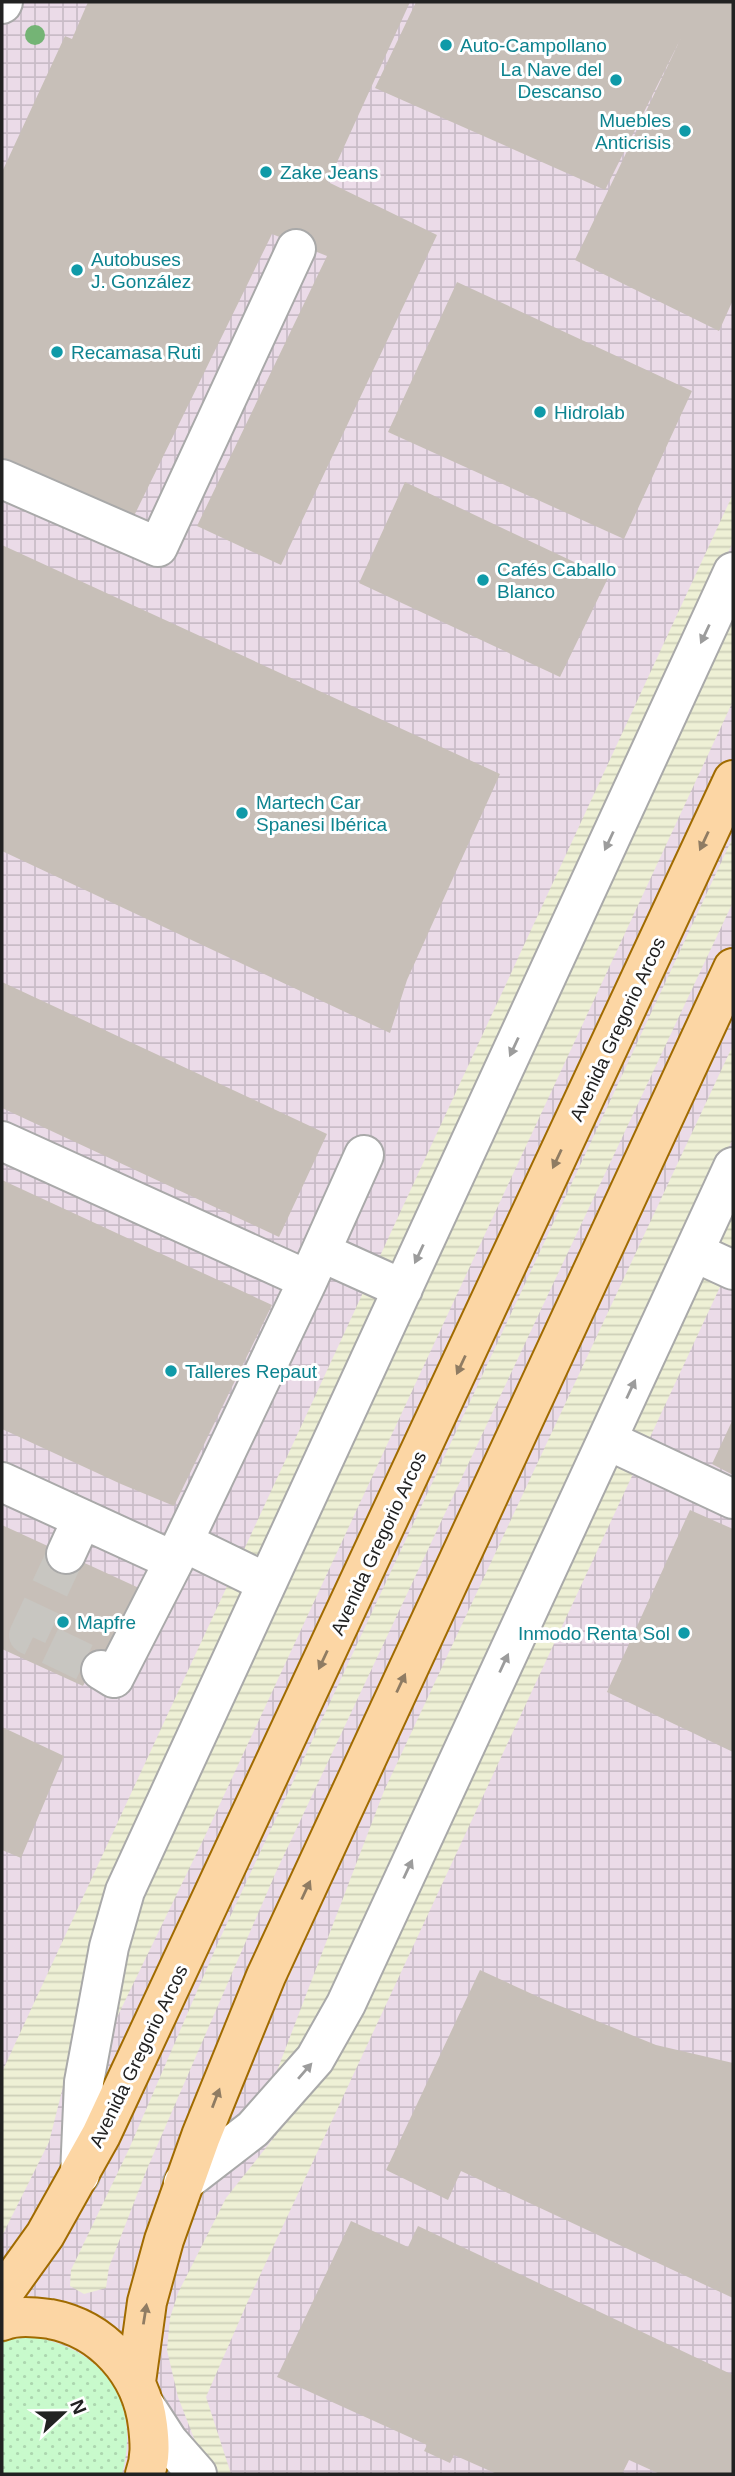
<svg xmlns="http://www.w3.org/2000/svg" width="735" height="2476" viewBox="0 0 735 2476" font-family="Helvetica,sans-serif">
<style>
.industrial{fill:url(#industrial-grid)}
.farmland{fill:url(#farmland-rules)}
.park{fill:url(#park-dots)}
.building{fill:#c7bfb8}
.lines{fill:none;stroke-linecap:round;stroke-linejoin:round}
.minor-tunnel{stroke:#c8c6c1;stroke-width:38;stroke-dasharray:38 19;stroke-linecap:butt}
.minor-casing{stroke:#a9a9a9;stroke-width:42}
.major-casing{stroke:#a06b00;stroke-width:42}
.minor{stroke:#fff;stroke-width:38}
.major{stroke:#fcd6a4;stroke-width:38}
.tree{fill:#74b475}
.oneway{fill:#9c9c9c}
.oneway2{fill:#8f7c63}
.culture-dot{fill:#0f9aa8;stroke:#fff;stroke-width:2.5}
.labels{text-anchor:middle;stroke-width:6;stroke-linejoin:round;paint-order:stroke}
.culture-label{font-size:19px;fill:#0d838f;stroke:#fff;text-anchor:start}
.street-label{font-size:19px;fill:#222;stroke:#fff}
</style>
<defs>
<pattern id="industrial-grid" width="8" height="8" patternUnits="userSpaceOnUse" patternTransform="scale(1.75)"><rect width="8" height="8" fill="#ebdbe8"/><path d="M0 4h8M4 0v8" fill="none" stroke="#c9bcc7"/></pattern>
<pattern id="farmland-rules" width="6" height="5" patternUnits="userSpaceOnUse" patternTransform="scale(1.75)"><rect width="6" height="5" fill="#eef0d5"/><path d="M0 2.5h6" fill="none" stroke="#ccceb7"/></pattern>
<pattern id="park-dots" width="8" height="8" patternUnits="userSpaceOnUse" patternTransform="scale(1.75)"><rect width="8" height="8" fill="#c8facc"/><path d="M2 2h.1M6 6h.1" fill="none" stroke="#acd6af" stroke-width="1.8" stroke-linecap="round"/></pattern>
</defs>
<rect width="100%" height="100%" fill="#f2efe9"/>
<path class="industrial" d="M2,2H733V2474H2Z"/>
<path class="farmland" d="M733,494V542L551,932L66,2075L49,2142L2,2236V2072Z
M733,618V701L205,1836L106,2040L125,1938L176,1821Z
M733,837V902L276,1872L147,2169L109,2267L106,2288L84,2294L70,2286L71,2270L129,2149L217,1945Z
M733,1045V1138L334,1997L267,2097L384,1791Z
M733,1206V1259L248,2301L206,2397L231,2474H219L197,2446L178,2397L167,2350L170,2318L178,2293L226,2198L323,2076Z"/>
<path class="park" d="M34,2337C105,2350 141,2403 122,2474H2V2340Z"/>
<path class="building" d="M88,2H410L328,182L437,235L281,565L197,526L327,256L272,234L133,518L2,460V172L65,36L72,39Z
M416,2H733V300L719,331L575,260L681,38L605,190L375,88Z
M457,282L692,391L624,539L388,432Z
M405,482L608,578L560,677L359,583Z
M2,545L500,774L407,980L390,1033L2,851Z
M2,982L327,1134L279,1237L2,1108Z
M2,1180L272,1305L174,1506L121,1484L2,1429Z
M733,1419V1475L712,1464Z
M690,1510L733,1529V1752L607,1692Z
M2,1525L139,1588L101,1670L92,1668L83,1686L2,1649Z
M2,1727L64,1756L21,1858L2,1850Z
M480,1970L543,1999L656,2045L733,2063V2298L461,2171L448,2200L386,2170Z
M351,2221L408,2247L418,2226L733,2375V2474H660L629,2460L622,2474H497L454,2455L450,2463L424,2451L427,2445L277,2377Z"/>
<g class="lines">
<path class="minor-tunnel" d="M66,1554L28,1635L101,1670"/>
<defs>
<path id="minor" d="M2,4L3,2
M2,479L158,547L296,249
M2,1141L308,1280L174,1561L2,1482
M321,1252L403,1289
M694,1252L733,1270
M308,1280L364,1155
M607,1440L733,1499
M185,1543L267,1583
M66,1554L82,1519
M101,1670L114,1678L174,1561
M80,2175L84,2082L109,1947L125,1891L733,572
M183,2183L253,2129L315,2059L346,2004L733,1167
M146,2407L168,2441L197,2474"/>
<path id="major" d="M2,2295L45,2235L101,2135L733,780
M2,2321C17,2315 34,2317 50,2319C103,2329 142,2373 148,2426C150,2443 151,2458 145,2474
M136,2382L147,2302L164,2240L201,2136L266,1976L733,968"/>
</defs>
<use href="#minor" class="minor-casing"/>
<use href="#major" class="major-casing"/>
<use href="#minor" class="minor"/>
<use href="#major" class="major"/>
</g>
<circle class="tree" cx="35" cy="35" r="10"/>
<defs><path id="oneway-solid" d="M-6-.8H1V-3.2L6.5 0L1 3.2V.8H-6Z" transform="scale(1.75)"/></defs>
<g class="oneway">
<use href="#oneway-solid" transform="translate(705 634) rotate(115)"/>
<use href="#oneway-solid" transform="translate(609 841) rotate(115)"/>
<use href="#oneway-solid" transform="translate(514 1047) rotate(115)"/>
<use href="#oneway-solid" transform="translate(419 1254) rotate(115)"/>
<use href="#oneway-solid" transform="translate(631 1389) rotate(-65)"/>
<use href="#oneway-solid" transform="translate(504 1663) rotate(-65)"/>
<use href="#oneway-solid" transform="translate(408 1869) rotate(-65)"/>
<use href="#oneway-solid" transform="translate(305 2071) rotate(-49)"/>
</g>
<g class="oneway2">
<use href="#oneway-solid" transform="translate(704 841) rotate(115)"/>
<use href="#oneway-solid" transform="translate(557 1159) rotate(115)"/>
<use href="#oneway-solid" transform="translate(461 1365) rotate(115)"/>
<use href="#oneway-solid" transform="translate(323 1660) rotate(115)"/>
<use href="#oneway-solid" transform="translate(401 1683) rotate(-65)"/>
<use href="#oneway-solid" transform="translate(306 1890) rotate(-65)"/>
<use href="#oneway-solid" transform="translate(216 2098) rotate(-69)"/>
<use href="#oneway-solid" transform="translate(145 2314) rotate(-81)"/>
</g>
<g class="culture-dot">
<circle cx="446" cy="45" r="7"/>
<circle cx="616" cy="80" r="7"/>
<circle cx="685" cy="131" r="7"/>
<circle cx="266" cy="172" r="7"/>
<circle cx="77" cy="270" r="7"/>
<circle cx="57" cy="352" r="7"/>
<circle cx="540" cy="412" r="7"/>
<circle cx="483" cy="580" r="7"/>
<circle cx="242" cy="813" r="7"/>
<circle cx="171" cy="1371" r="7"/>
<circle cx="63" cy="1622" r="7"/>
<circle cx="684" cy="1633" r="7"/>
</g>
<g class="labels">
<g class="culture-label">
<text x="460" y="52">Auto-Campollano</text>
<text x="602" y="76" text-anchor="end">La Nave del<tspan x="602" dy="22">Descanso</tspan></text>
<text x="671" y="127" text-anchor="end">Muebles<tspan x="671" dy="22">Anticrisis</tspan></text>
<text x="280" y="179">Zake Jeans</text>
<text x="91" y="266">Autobuses<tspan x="91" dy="22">J. González</tspan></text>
<text x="71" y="359">Recamasa Ruti</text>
<text x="554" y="419">Hidrolab</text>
<text x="497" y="576">Cafés Caballo<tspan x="497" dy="22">Blanco</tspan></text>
<text x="256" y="809">Martech Car<tspan x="256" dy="22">Spanesi Ibérica</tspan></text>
<text x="185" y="1378">Talleres Repaut</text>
<text x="77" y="1629">Mapfre</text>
<text x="670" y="1640" text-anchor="end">Inmodo Renta Sol</text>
</g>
<g class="street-label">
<text transform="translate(617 1029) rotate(-65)" y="7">Avenida Gregorio Arcos</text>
<text transform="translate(378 1543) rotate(-65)" y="7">Avenida Gregorio Arcos</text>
<text transform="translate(138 2056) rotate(-64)" y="7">Avenida Gregorio Arcos</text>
</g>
</g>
<rect width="735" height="2476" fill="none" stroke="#222222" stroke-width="7"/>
<g transform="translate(63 2413) rotate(68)" stroke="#ffffff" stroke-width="5" paint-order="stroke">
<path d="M0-5L12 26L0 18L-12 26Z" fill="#222222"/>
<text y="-10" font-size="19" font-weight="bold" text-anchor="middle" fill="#222222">N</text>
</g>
</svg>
